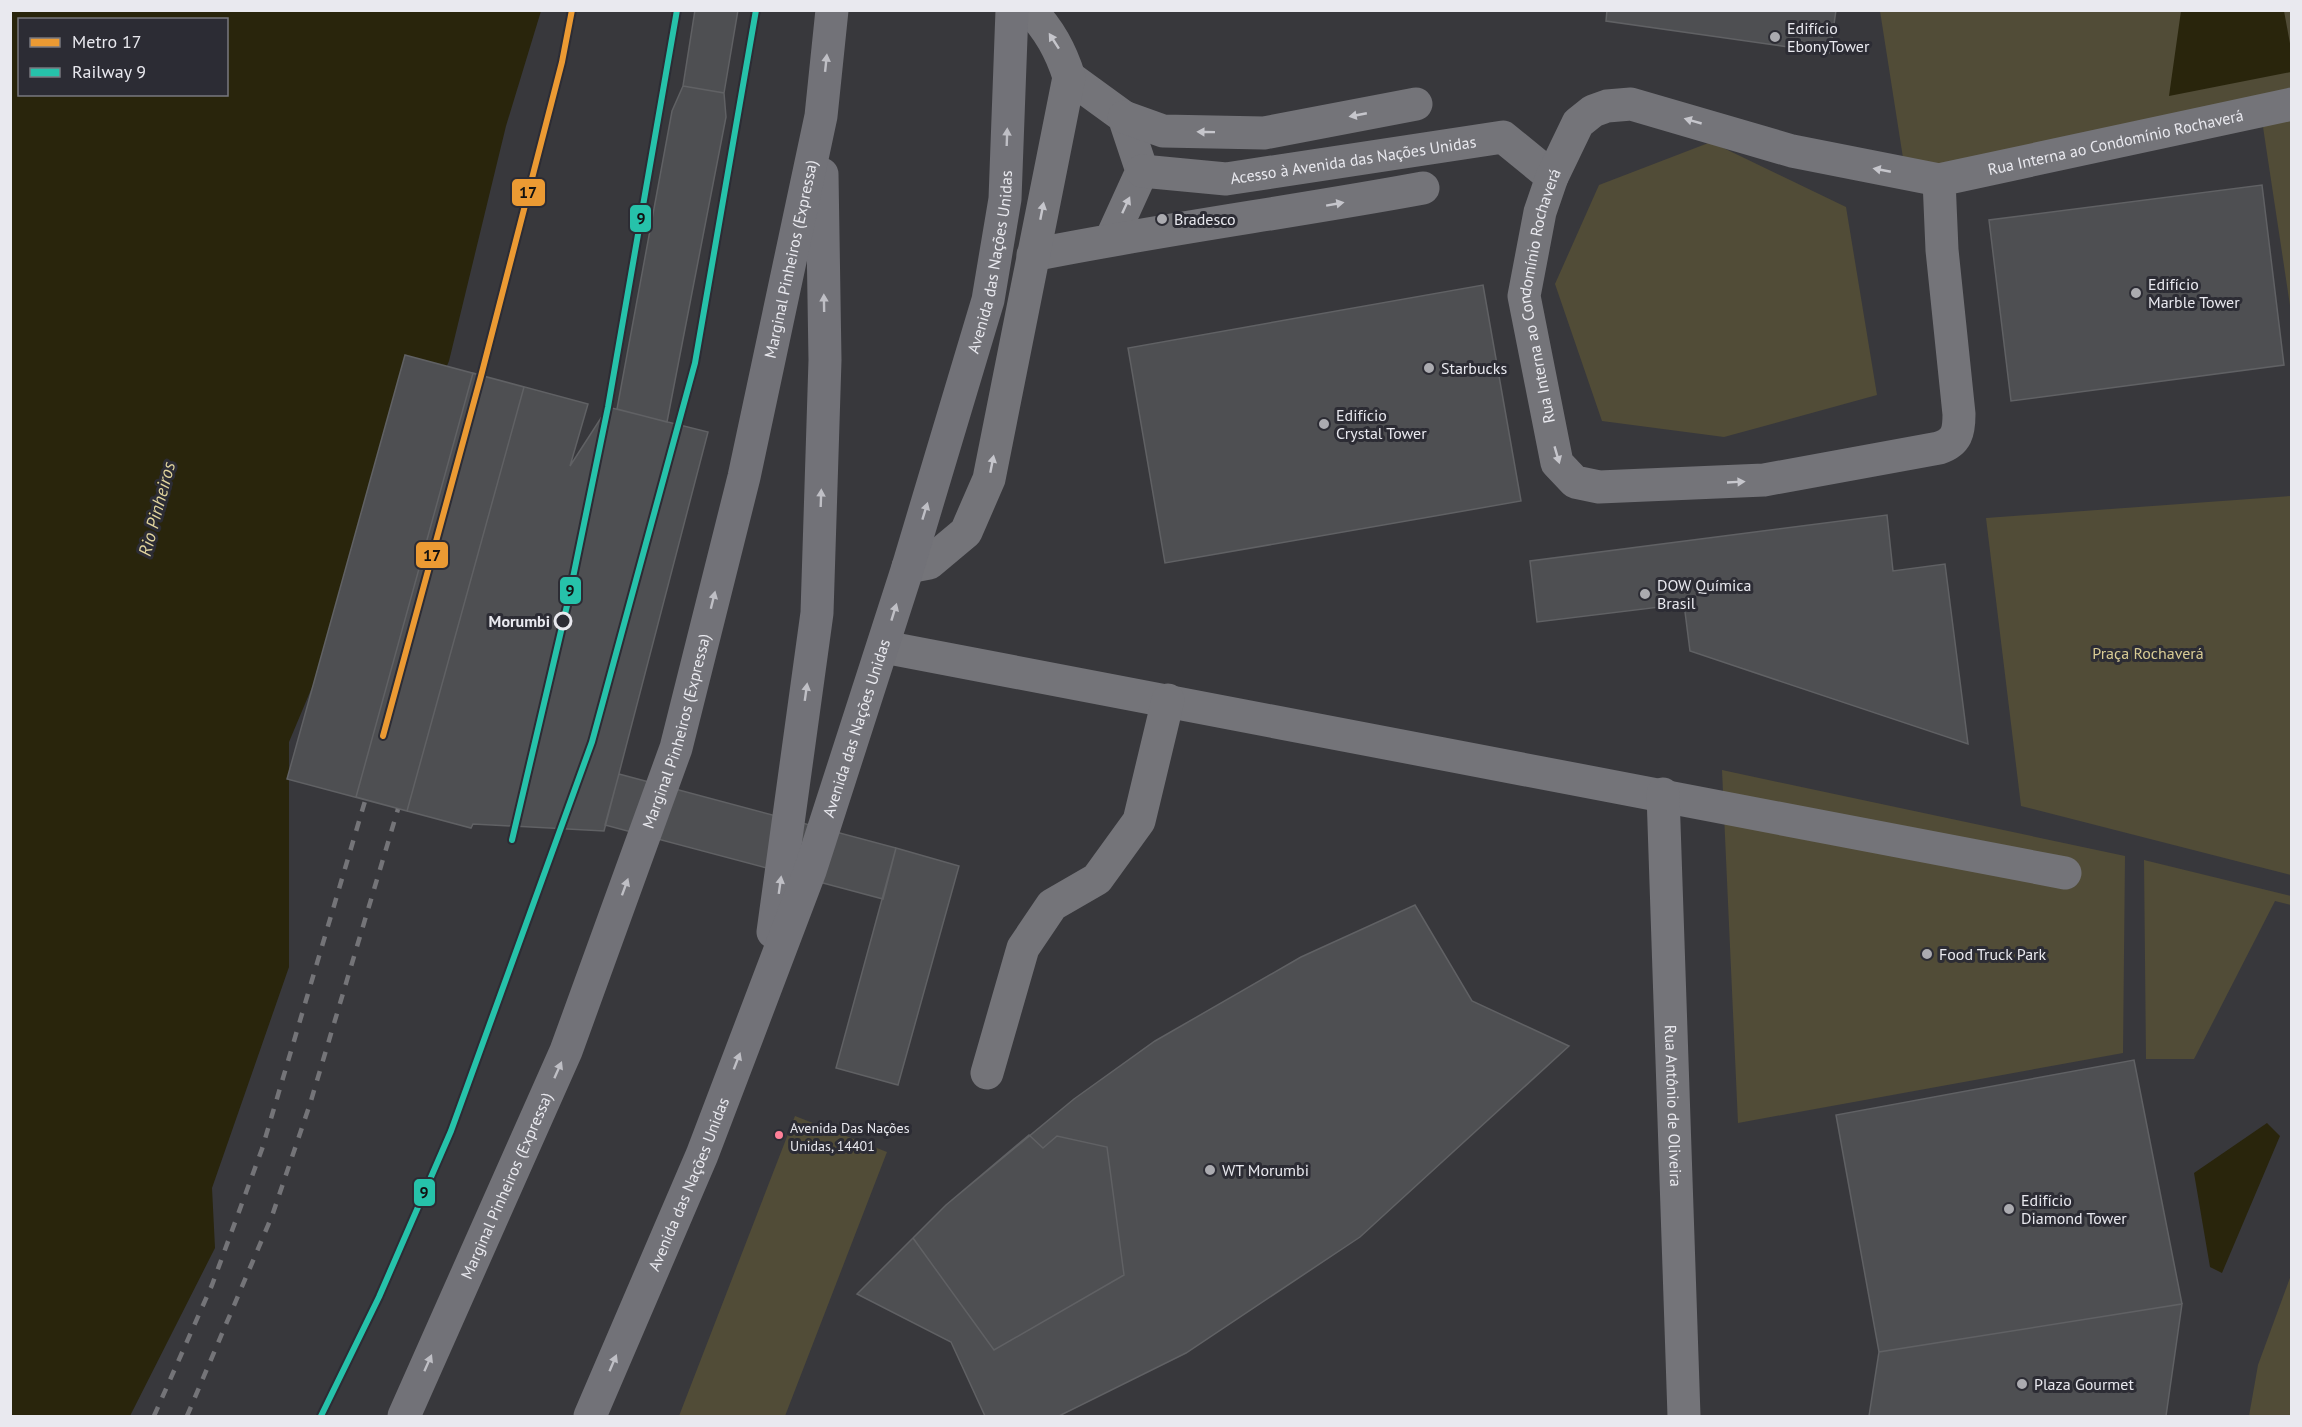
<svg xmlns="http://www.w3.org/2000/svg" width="2302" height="1427" viewBox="0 0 2302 1427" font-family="'PT Sans',sans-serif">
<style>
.green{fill:#514c37}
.water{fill:#29250c;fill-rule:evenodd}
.building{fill:#4e4f52;stroke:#606164;stroke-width:1.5}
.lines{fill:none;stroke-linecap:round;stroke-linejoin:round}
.minor{stroke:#747479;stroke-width:33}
.highway{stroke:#727278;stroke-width:33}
.rail{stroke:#747478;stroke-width:4.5;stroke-dasharray:10 10;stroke-linecap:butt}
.rail-1-casing{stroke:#2c2c34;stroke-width:10}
.rail-1{stroke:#26c2aa;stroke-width:6}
.metro-1-casing{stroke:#2c2c34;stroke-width:10}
.metro-1{stroke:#eb9a33;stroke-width:6}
.oneway{fill:#c6c6cc}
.oneway2{fill:#bfbfc5}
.poi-dot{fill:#ababb0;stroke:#2c2c34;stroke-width:2}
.stop-dot{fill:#2c2c34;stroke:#e9e9ef;stroke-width:3}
.bus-dot{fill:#ff8098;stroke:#2c2c34;stroke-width:2}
.labels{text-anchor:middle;stroke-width:6;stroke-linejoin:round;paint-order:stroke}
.bus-label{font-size:14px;fill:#e9e9ef;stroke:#2c2c34;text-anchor:start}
.poi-label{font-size:16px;fill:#e9e9ef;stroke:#2c2c34;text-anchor:start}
.street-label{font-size:16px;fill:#e9e9ef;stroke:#2c2c34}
.stop-label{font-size:16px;font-weight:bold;fill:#e9e9ef;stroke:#2c2c34;text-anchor:end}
.park-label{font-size:16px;fill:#d8cb94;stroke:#2c2c34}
.water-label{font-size:18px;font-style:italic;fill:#e1d49d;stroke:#2c2c34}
.line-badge{stroke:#2c2c34;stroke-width:2}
.pale-badge-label{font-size:16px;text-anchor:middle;font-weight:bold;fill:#111}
</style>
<rect width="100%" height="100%" fill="#38383c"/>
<path class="green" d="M1880,11H2291V312L2263,127L1996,168L1906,177Z
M1711,142L1846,207L1877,395L1724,437L1602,421L1555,284L1599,185Z
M2291,496V875L2021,806L1986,518Z
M1722,770L2125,856L2123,1053L1738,1123Z
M2144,860L2291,896V905L2275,901L2194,1059H2146Z
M795,1116L887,1152L785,1416H679Z
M2291,1275V1416H2249L2258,1365Z"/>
<path class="water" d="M10,11H541L506,126L449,361L289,742V967L212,1188L215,1248L130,1416H11ZM20,20H226V94H20Z
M2181,11H2284L2291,49V72L2169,96Z
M2267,1123L2280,1136L2222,1273L2210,1267L2194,1173Z"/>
<path class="building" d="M695,10H738L724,93L683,86Z
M1607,10H1836L1830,53L1606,21Z
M683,86L724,93L726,117L667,422L617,409L672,111Z
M2262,185L2284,365L2011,401L1989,220Z
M1483,285L1521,501L1165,563L1128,348Z
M405,355L588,404L570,466L608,407L708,432L604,831L473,824L471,828L287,779Z
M473,373L524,387L407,811L356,797Z
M1887,515L1893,571L1945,564L1968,744L1690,651L1684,604L1537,622L1530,561Z
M619,774L896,848L883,899L605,825Z
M896,848L959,866L898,1085L836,1068Z
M1415,905L1472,1001L1569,1046L1360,1237L1186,1353L1059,1416H985L951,1342L857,1294L946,1205L1074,1099L1155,1041L1301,957Z
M2134,1060L2182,1304L1879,1352L1836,1115Z
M1029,1135L1043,1148L1057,1136L1107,1147L1124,1275L994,1350L913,1238L946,1205Z
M2182,1304L2166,1416H1869L1879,1352Z"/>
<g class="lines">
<g class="minor">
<path d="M1069,77L1124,117L1142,171L1111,239"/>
<path d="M1124,117L1163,131L1264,133L1416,104"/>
<path id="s1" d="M1142,171L1226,179L1503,137L1552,177"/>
<path id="s2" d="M1939,180L1942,250L1959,414C1959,432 1957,442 1939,448L1764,480L1599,487L1575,482L1557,463L1524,296L1540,212L1552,177L1578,123L1593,111L1607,106L1631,104L1792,151L1939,180L2292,104"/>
<path d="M1033,255C1163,229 1293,212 1423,188"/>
<path d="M908,567L929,563L966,532L989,479L1069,77C1061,51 1050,30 1030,10"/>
<path d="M884,647L2065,873"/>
<path id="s3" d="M1663,794L1684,1416"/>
<path d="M987,1073L1023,948L1052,905L1097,879L1139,821L1168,700"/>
</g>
<g class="highway">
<path d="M773,932L817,613L825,360L822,174"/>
<path id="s4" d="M404,1416L566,1051L676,748L744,477L821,116L832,10"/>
<path id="s5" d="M590,1416L702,1155L810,871L908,567L988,300L1005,199L1012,10"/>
</g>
<path class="rail" d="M154,1416L212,1285L262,1149L365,801
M187,1416L272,1216L310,1104L398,809"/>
<defs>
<path id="rail-1" d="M512,840L569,597L608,407L677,10
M321,1416L379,1297L451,1131L592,742L695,363L756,10"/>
</defs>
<use href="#rail-1" class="rail-1-casing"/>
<use href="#rail-1" class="rail-1"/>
<defs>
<path id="metro-1" d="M383,736L481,376L562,62L572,10"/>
</defs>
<use href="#metro-1" class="metro-1-casing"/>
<use href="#metro-1" class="metro-1"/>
</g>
<defs><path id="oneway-solid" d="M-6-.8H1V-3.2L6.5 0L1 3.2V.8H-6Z" transform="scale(1.5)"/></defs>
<g class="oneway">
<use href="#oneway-solid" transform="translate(1054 41) rotate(-123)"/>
<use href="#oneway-solid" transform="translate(1358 115) rotate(169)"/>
<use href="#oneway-solid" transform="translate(1693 121) rotate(-164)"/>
<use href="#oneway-solid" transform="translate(1206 132) rotate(-179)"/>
<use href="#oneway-solid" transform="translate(1882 170) rotate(-169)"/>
<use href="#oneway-solid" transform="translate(1335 204) rotate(-10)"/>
<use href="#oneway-solid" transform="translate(1126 205) rotate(-65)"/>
<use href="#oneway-solid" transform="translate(1042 211) rotate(-79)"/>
<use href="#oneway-solid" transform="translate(1557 455) rotate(74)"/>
<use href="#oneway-solid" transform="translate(992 464) rotate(-79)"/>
<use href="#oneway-solid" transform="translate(1736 482) rotate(-3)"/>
</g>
<g class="oneway2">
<use href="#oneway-solid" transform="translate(826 63) rotate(-84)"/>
<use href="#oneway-solid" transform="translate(1007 137) rotate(-88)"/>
<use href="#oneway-solid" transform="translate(824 303) rotate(-91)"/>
<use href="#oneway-solid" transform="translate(821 498) rotate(-88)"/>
<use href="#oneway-solid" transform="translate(925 511) rotate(-73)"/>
<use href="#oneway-solid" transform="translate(713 600) rotate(-76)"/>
<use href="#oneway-solid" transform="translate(894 612) rotate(-73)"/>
<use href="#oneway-solid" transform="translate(806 692) rotate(-82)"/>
<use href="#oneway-solid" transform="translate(780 885) rotate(-82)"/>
<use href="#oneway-solid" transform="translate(625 887) rotate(-70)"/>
<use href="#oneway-solid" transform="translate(737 1061) rotate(-69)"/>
<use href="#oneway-solid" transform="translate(558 1070) rotate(-66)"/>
<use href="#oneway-solid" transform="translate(428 1363) rotate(-66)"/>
<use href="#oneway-solid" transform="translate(613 1363) rotate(-67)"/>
</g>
<g class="poi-dot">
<circle cx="1775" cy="37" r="6"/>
<circle cx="1162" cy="219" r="6"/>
<circle cx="2136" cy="293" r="6"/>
<circle cx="1429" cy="368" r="6"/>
<circle cx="1324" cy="424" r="6"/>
<circle cx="1645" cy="594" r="6"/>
<circle cx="1927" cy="954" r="6"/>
<circle cx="1210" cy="1170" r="6"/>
<circle cx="2009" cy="1209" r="6"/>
<circle cx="2022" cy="1384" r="6"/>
</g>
<circle class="stop-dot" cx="563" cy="621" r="8"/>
<circle class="bus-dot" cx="779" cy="1135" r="5"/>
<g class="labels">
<g class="bus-label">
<text x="790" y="1133">Avenida Das Nações<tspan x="790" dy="18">Unidas, 14401</tspan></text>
</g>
<g class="poi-label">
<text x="1787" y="34">Edifício<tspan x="1787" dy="18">EbonyTower</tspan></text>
<text x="1174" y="225">Bradesco</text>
<text x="2148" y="290">Edifício<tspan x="2148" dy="18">Marble Tower</tspan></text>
<text x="1441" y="374">Starbucks</text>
<text x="1336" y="421">Edifício<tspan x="1336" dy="18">Crystal Tower</tspan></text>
<text x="1657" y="591">DOW Química<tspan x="1657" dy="18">Brasil</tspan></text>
<text x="1939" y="960">Food Truck Park</text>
<text x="1222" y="1176">WT Morumbi</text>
<text x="2021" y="1206">Edifício<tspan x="2021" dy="18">Diamond Tower</tspan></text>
<text x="2034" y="1390">Plaza Gourmet</text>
</g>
<g class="street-label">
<text dy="6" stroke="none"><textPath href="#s2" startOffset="1581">Rua Interna ao Condomínio Rochaverá</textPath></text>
<text dy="6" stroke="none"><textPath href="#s1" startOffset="213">Acesso à Avenida das Nações Unidas</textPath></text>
<text dy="6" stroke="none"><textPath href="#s4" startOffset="1224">Marginal Pinheiros (Expressa)</textPath></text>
<text dy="6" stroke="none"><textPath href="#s5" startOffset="1224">Avenida das Nações Unidas</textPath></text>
<text dy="6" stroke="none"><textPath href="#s2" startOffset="843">Rua Interna ao Condomínio Rochaverá</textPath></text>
<text dy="6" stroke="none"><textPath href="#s5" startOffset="738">Avenida das Nações Unidas</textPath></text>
<text dy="6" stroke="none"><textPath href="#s4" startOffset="738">Marginal Pinheiros (Expressa)</textPath></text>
<text dy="6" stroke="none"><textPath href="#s3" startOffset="312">Rua Antônio de Oliveira</textPath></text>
<text dy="6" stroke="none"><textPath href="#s5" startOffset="252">Avenida das Nações Unidas</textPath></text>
<text dy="6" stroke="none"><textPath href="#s4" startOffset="252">Marginal Pinheiros (Expressa)</textPath></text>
</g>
<g class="stop-label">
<text x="550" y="627">Morumbi</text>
</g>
<g class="park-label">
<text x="2148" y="659">Praça Rochaverá</text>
</g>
<g class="water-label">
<text transform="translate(157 509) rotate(-75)" y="6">Rio Pinheiros</text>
</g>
</g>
<g class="line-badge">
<rect x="511" y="178" width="35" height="29" rx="6" fill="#eb9a33"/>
<rect x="629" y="204" width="23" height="29" rx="6" fill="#26c2aa"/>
<rect x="415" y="541" width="34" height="28" rx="6" fill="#eb9a33"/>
<rect x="559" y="576" width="23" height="29" rx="6" fill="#26c2aa"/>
<rect x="413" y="1178" width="23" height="29" rx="6" fill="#26c2aa"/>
</g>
<g class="pale-badge-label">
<text x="528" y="198">17</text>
<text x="641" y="224">9</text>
<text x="432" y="561">17</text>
<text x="570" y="596">9</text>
<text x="424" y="1198">9</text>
</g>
<rect width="2302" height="1427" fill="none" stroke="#e9e9ef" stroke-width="24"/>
<rect x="18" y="18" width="210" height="78" fill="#2c2c34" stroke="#78787f" stroke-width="1.5"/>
<rect x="30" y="38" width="30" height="9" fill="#eb9a33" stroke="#78787f" stroke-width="1.5"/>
<text x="72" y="48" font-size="18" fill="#e9e9ef">Metro 17</text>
<rect x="30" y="68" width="30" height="9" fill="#26c2aa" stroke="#78787f" stroke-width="1.5"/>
<text x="72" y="78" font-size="18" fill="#e9e9ef">Railway 9</text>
</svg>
